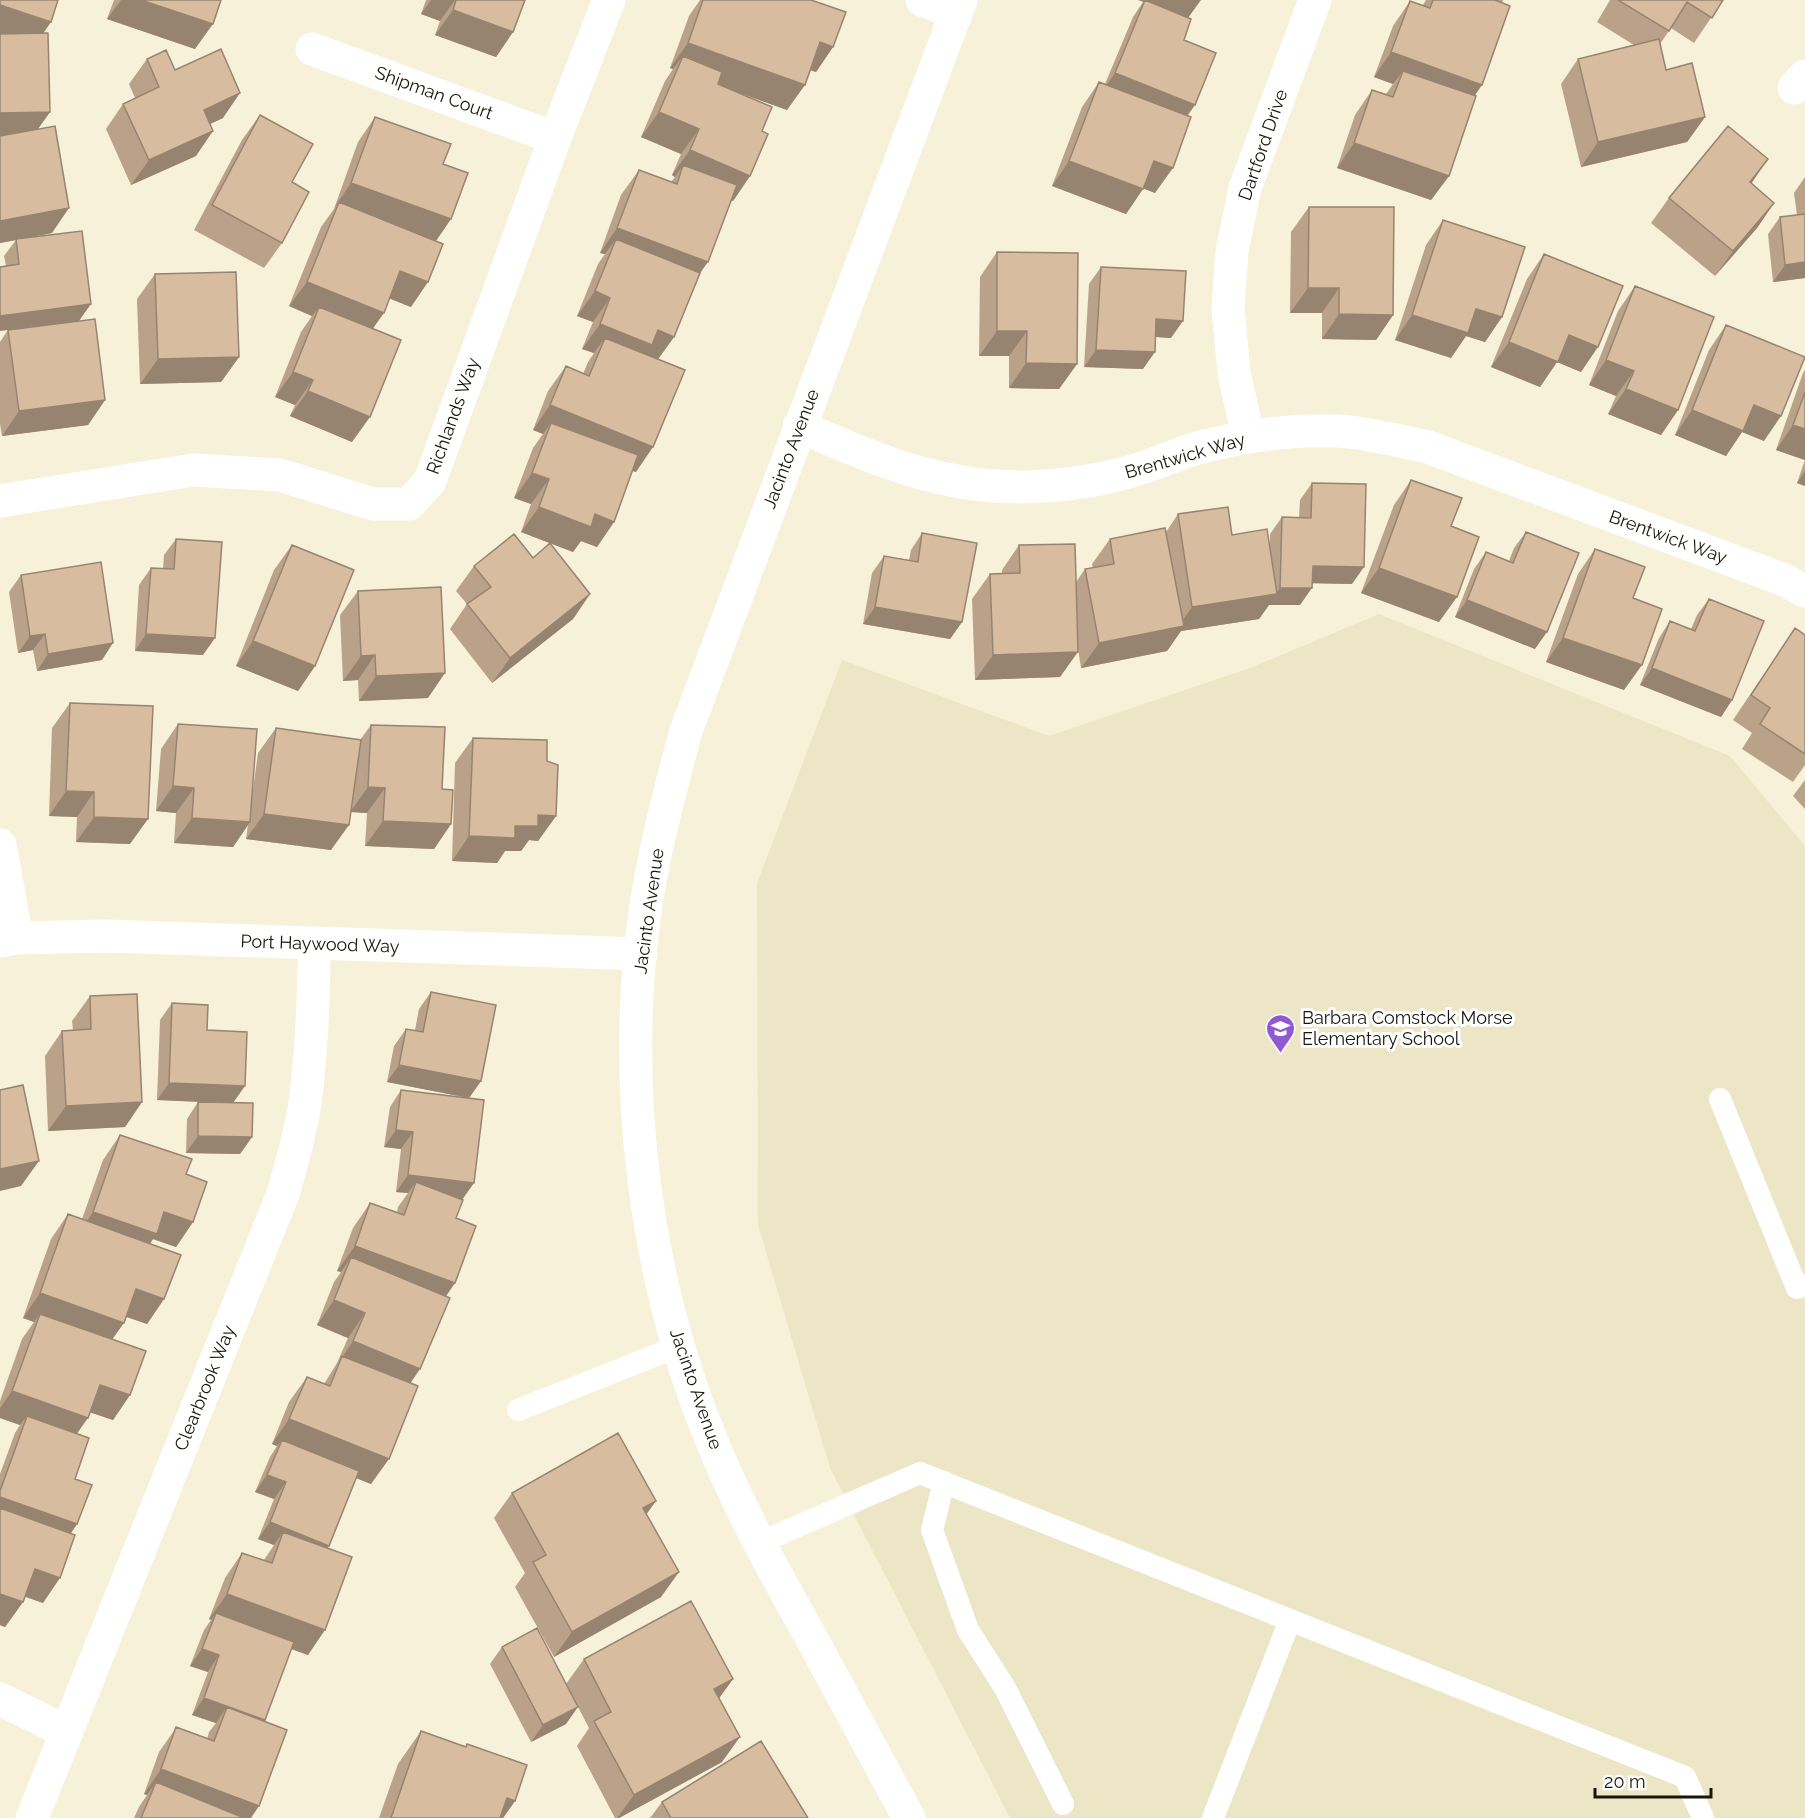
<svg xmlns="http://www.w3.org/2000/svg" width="1805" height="1818" viewBox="0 0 1805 1818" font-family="Raleway,sans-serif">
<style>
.built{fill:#ede6c6}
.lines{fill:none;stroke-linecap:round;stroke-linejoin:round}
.lane{stroke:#fff;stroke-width:22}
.street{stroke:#fff;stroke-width:33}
.secondary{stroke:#fff;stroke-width:33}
.wall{fill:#baa28a}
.shaded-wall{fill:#978470}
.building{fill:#d8bca0;stroke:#978470;stroke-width:1.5}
.labels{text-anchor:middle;stroke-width:6;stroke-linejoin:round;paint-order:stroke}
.street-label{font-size:18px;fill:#17150c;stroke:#fff}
.poi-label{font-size:18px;fill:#17150c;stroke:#fff;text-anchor:start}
</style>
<rect width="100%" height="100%" fill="#f6f1d8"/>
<path class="built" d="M1379,614L1730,756L1805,846V1818H1010L830,1468L758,1225L757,883L842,660L1049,736L1250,668Z"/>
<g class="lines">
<path class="lane" d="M1720,1099L1797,1288L1805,1285
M518,1410L679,1346
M944,1482L932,1530L968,1630L1005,1688L1063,1804
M759,1543L920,1473L1685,1777L1703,1818
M1213,1818L1290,1620"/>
<path class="street" d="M922,0L956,13
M312,49L555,138
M1794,88L1805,76
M799,426C879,462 954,493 1044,486C1067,485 1099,480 1121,474C1146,468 1170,457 1194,449C1241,436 1290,429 1338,431C1369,433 1399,441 1428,447L1782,579L1805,591
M1248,436L1234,373L1228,308L1232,251L1245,188L1315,0
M0,501L193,470L280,475L373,504H409L430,481L555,138L609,0
M0,845L17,938
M0,941L17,938L106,936L641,954
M0,1699L67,1732
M32,1818L283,1194C292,1162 302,1128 306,1095C312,1045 314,994 314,944"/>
<path class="secondary" d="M909,1818C875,1755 841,1693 807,1630C771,1566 736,1502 709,1434C644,1274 621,1083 645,912C654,850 670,791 686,731L961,0"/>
</g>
<path class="wall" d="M114,0H221L195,49L107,19Z
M426,0H525L513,32L496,57L435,35L440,21L421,14Z
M700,0H811L833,47L816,72L810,70L787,110L732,90L762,131L750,176L733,201L731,200L674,337L658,359L636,472L632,471L614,522L597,547L581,541L573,552L521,532L531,504L514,498L533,448L543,434L533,430L548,391L566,366L583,374L588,362L594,353L582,349L593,322L577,316L598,264L605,254L600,253L621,195L639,170L671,182L675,177L672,175L681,154L641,137L665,81L673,69L670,68L689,16Z
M1426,0H1503L1475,95L1449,176L1431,200L1337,168L1355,115L1372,90L1386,94L1393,84L1374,77L1393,26L1410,1L1423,5Z
M1610,0H1723L1694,43L1671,28L1660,44L1666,70L1705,117L1687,142L1581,167L1561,84L1578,59L1634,45L1597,22Z
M1143,2L1188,18L1184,40L1188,116L1155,193L1143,188L1126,214L1052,186L1082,107L1099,82L1105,84L1133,17Z
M43,33L50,112L38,129L52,233L24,238L79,321L105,400L88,425L2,436L0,424V342L8,330L6,266L4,256L16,240L0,243Z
M147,59L175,70L223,118L210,124L196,156L131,185L106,129L123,104L135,98L129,84Z
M260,115L292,182L282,243L264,268L194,230L242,140Z
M375,117L443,164L451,219L435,241L411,307L389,298L373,329L352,442L290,416L295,405L275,397L301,332L312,316L289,306L321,227L334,209L358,142Z
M1805,177V278L1773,282L1768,234L1780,217L1797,215L1794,193Z
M1751,183L1774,203L1757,228L1715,276L1651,223L1669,198Z
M1309,207L1393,315L1376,340L1322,339V313H1290L1291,232Z
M1443,220L1502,317L1485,342L1466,336L1451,358L1395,340L1426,245Z
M997,252L1077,364L1059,389L1009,388V356H979L980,277Z
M1544,254L1581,372L1557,362L1540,387L1491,367L1527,279Z
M1101,267L1171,338L1155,337L1143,369L1084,367L1089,284Z
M155,274L239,357L221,382L140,384L137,299Z
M1635,286L1678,410L1661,435L1608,414L1616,396L1589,385L1618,311Z
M1726,325L1764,441L1742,432L1726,456L1675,435L1709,350Z
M1805,370V486L1797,483L1805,460L1776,450L1803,373Z
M1411,480L1451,526L1439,622L1361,593L1394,505Z
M1312,483L1352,584L1312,583L1300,605H1269L1259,619L1181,631L1167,651L1081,668L1078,649L1060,677L975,680L972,599L990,574H1002V570L1019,545L1076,582L1085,569L1093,568L1092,564L1110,539L1166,532L1178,514L1232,535L1270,550V534L1282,517L1299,518L1300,500Z
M1526,532L1535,649L1455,617L1474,569L1486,552L1509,561L1514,548Z
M922,533L962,622L950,639L863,624L872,573L884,556L909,560L911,550Z
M176,539L203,655L135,651L139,585L151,568L163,569L164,555Z
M292,545L315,666L298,691L236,666L274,570Z
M1595,549L1633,598L1624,690L1546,662L1578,574Z
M533,558L590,594L573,619L492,683L450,629L467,604L456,591L474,566Z
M21,575L102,660L37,671L33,650L18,653L9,592Z
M358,591L428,698L359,701L358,680L343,681L340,615Z
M1709,599L1732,700L1721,717L1640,685L1659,638L1670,621L1691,629L1697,615Z
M1795,628L1805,635V765L1793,782L1742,749L1752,733L1733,720Z
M70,703L130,844L76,842L77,817L49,816L52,728Z
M178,724L252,797L258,753L276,728L360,740L371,725L442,789L451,824L434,849L365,846L367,813L351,812L331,850L246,839L248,825L233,847L174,843L176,813L156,811L161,749Z
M473,738L547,761L556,816L538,841L529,840L521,851H505L497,863L452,861L455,763Z
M1805,780V809L1793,796Z
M431,992L481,1081L469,1098L387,1082L394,1046L406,1029L415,1030L419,1009Z
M90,996L142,1102L125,1127L48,1131L45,1056L62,1031L73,1030L72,1021Z
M172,1003L207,1030L233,1103L252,1137L240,1154L186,1153L187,1119L198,1102L219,1103L157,1100L160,1020Z
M401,1090L462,1200L456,1218L446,1296L410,1383L371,1484L356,1478L327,1548L308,1655L291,1649L264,1721L251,1818H134L139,1807L147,1795L144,1794L159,1752L176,1728L207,1739L209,1732L216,1723L192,1715L208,1672L190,1666L204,1630L211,1620L209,1619L225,1578L242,1553L264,1560L274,1545L258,1539L274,1499L255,1492L270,1457L277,1446L272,1444L289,1402L307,1377L324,1384L337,1363L348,1338L317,1325L334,1282L341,1272L337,1271L353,1228L370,1203L397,1212L398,1207L408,1193L396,1192L401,1149L384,1147L390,1107Z
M120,1135L186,1174L193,1222L176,1247L153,1239L150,1244L164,1299L147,1324L126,1317L112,1339L130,1395L113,1420L90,1412L77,1434L71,1533L43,1603L25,1596L23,1602L5,1627L0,1625V1474L15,1433L20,1425L0,1418V1401L22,1339L34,1322L23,1318L51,1239L68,1214L82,1219L103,1160Z
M512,1493L646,1515L661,1597L554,1657L515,1587L525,1573L494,1518Z
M502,1647L566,1724L531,1742L490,1664Z
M584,1659L733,1679L719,1698L722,1762L619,1818H615L577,1746L589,1728L566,1684Z
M421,1731L466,1747L467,1744L515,1801L503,1818H379L398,1764Z
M662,1802L808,1818H650Z"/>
<path class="shaded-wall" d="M121,0H141L213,24L195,49L107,19Z
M431,0H455L440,21L421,14Z
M1138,0H1201L1188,18Z
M0,5L51,22L34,47L0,36Z
M453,10L513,32L496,57L435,35Z
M820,42L833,47L816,72L802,67Z
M688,43L805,85L787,110L677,70L683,56L673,69L670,68Z
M1391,52L1482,85L1465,110L1403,71L1393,84L1374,77Z
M1115,73L1195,105L1183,122L1103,90Z
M240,93L223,118L186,135L204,110Z
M50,112L32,137L0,138V113Z
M659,112L699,129L681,154L641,137Z
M1705,117L1687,142L1581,167L1598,142Z
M213,131L196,156L131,185L149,160Z
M1354,143L1449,176L1431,200L1337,168Z
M690,150L750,176L733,201L679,178L683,165L675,177L672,175Z
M1768,159L1751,184L1750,182Z
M1069,161L1143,189L1126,214L1052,186Z
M1154,161L1173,168L1155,193L1137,186Z
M351,183L451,219L434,244L339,202L334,208Z
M1774,203L1757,228L1715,276L1733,251Z
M69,208L52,233L0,243V221Z
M617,228L708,262L690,287L616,239L605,254L600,253Z
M1805,262V278L1773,282L1785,265Z
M400,271L428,282L411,307L383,296Z
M307,282L384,313L366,338L319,307L312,316L289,306Z
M1308,288H1339L1322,313H1290Z
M595,291L610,298L593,322L577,316Z
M91,304L79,321L0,331V316Z
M1476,309L1502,317L1485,342L1466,336L1451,358L1395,340L1412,315Z
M1339,314L1393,315L1376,340L1322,339Z
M1156,319L1183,321L1171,338L1144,336Z
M600,324L658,330L674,337L656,362L605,338L594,353L582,349Z
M997,331H1027L1009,356H979Z
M1569,335L1598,347L1581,372L1557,362L1540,387L1491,367L1509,342Z
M1096,350L1155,352L1143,369L1084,367Z
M239,357L221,382L140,384L158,359Z
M1606,360L1634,371L1616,396L1589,385Z
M1026,363L1077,364L1059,389L1009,388Z
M293,372L313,380L295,405L275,397Z
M1626,389L1678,410L1661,435L1608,414Z
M308,391L370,417L352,442L290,416Z
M105,400L88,425L2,436L19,411Z
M550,405L653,447L636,472L546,436L551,423L543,434L533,430Z
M1754,405L1781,416L1764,441L1742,432L1726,456L1675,435L1692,410Z
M1793,425L1805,429V460L1776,450Z
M1805,471V486L1797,483Z
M532,473L549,479L531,504L514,498Z
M539,507L595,514L614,522L597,547L581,541L573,552L521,532Z
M1313,566L1364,567L1352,584L1301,583Z
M1379,568L1457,597L1439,622L1361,593Z
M1280,588H1312L1300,605H1269L1259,619L1181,631L1167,651L1081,668L1099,643L1178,627L1192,607L1276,594Z
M590,594L573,619L492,683L510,658Z
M1467,600L1547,632L1535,649L1455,617Z
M875,607L962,622L950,639L863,624Z
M45,634L33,650L18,653L30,636Z
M146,634L215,638L203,655L135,651Z
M1563,638L1642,665L1624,690L1546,662Z
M253,641L315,666L298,691L236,666Z
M113,643L102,660L37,671L48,654Z
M1078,652L1060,677L975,680L993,655Z
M375,655L358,680L343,681L361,656Z
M1652,668L1732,700L1721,717L1640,685Z
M445,673L428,698L359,701L376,676Z
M173,786L194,788L176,813L156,811Z
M368,787L385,788L367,813L350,812Z
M66,791L94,792L77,817L49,816Z
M264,814L349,825L331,850L246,839Z
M538,815L556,816L538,841L529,840L521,851H505L497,863L452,861L469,836L515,826Z
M94,817L148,819L130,844L76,842Z
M192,818L250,822L233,847L174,843Z
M383,821L451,824L434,849L365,846Z
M399,1065L481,1081L469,1098L387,1082Z
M169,1083L245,1086L233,1103L157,1100Z
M142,1102L125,1127L48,1131L66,1106Z
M396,1130L413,1132L401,1149L384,1147Z
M198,1136L252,1137L240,1154L186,1153Z
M39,1161L21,1186L0,1191V1169Z
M408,1175L474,1183L462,1200L416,1182L408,1193L396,1192Z
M93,1212H164L193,1222L176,1247L153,1239L139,1259L76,1237Z
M355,1246L455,1283L438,1308L351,1257L341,1272L337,1271Z
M136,1289L164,1299L147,1324L119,1314Z
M40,1293L124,1323L106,1348L40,1314L34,1322L23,1318Z
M334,1300L365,1313L348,1338L317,1325Z
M353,1341L420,1369L403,1394L341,1359Z
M100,1385L130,1395L113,1420L83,1410Z
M12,1391L88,1418L70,1443L27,1416L20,1425L0,1418V1408Z
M289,1419L389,1459L371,1484L279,1447L282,1440L277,1446L272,1444Z
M267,1475L286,1482L274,1499L255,1492Z
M0,1497L77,1524L66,1541L0,1518Z
M656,1501L638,1526L643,1508Z
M270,1522L329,1546L317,1563L283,1532L274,1545L258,1539Z
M35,1569L60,1578L43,1603L17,1594Z
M679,1572L661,1597L554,1657L572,1632Z
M0,1594L23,1602L5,1627L0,1625Z
M227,1594L325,1630L308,1655L213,1620L216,1613L211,1620L209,1619Z
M202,1649L219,1655L208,1672L190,1666Z
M733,1679L715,1704L714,1689Z
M204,1698L265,1720L253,1737L227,1707L216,1723L192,1715Z
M578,1707L566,1724L531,1742L543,1725Z
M740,1737L722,1762L619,1818H617L634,1795Z
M161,1769L259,1806L251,1818H208L156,1782L147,1795L144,1794Z
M507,1798L515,1801L503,1818H493Z"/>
<path class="building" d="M0,0H58L51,22L0,5Z
M141,0H221L213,24Z
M456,0H525L513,32L453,10Z
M703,0H811L846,12L833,47L820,42L805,85L688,43Z
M1145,0L1191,19L1184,40L1216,53L1195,105L1115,73Z
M1433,0H1495L1510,6L1482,85L1391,52L1410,1L1430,8Z
M1618,0H1723L1712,18L1687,2L1669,31Z
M48,33L50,112L0,113V34Z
M1659,39L1666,70L1692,63L1705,117L1598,142L1578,59Z
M221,49L240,93L204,110L213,131L149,160L123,104L159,87L147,59L166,50L175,70Z
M683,56L722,72L718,84L772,107L762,131L768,134L750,176L690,150L699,129L659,112Z
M1403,71L1476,96L1449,176L1354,143L1372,90L1393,97Z
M1099,82L1191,117L1173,168L1154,161L1143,189L1069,161Z
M260,115L313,144L292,182L309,192L282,243L212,205Z
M375,117L451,144L443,164L468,173L451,219L351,183Z
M55,126L69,208L0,221V136Z
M1728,126L1768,159L1750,182L1774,203L1733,251L1669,198Z
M683,165L737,185L708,262L617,228L639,170L677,184Z
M339,202L443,244L428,282L400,271L384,313L307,282Z
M1309,207H1394L1393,315L1339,314V288H1308Z
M1805,214V262L1785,265L1780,217Z
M1443,220L1525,247L1502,317L1476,309L1468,333L1412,315Z
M82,231L91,304L0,316V267L19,264L16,239Z
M616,239L700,273L674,337L658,330L652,345L600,324L610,298L595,291Z
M997,252L1078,253L1077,364L1026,363L1027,331H997Z
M1544,254L1623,286L1598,347L1569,335L1558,362L1509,342Z
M1101,267L1186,271L1183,321L1156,319L1155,352L1096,350Z
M236,272L239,357L158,359L155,274Z
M1635,286L1714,317L1678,410L1626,389L1634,371L1606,360Z
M319,307L401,340L370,417L308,391L313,380L293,372Z
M95,319L105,400L19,411L8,330Z
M1726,325L1805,357L1781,416L1754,405L1743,431L1692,410Z
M605,338L685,370L653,447L550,405L566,366L589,376Z
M1805,392V429L1793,425Z
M551,423L638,455L614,522L595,514L591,527L539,507L549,479L532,473Z
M1411,480L1462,498L1451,526L1479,537L1457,597L1379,568Z
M1312,483L1366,484L1364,567L1313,566L1312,588H1280L1282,517L1311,518Z
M1228,507L1232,535L1267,529L1277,594L1192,607L1178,514Z
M1165,528L1184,626L1099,643L1085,569L1114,564L1110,539Z
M1526,532L1579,553L1547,632L1467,600L1486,552L1513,563Z
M922,533L977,543L962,622L875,607L884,556L918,562Z
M514,534L533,558L550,543L590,594L510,658L467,604L491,587L474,566Z
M176,539L222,542L215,638L146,634L151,568L174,569Z
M1075,544L1078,652L993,655L990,574L1020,573L1019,545Z
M292,545L354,570L315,666L253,641Z
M1595,549L1645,567L1633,598L1662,609L1642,665L1563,638Z
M101,562L113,643L48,654L45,634L30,636L21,575Z
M441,587L445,673L376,676L375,655L361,656L358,591Z
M1709,599L1764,621L1732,700L1652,668L1670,621L1695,631Z
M1795,628L1805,635V754L1760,724L1770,708L1751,695Z
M70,703L153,706L148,819L94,817V792L66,791Z
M178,724L257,729L250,822L192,818L194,788L173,786Z
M371,725L445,727L442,789L453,790L451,824L383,821L385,788L368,787Z
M276,728L361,740L349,825L264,814Z
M473,738L547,740V761L558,765L556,816L538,815V826H515V838L469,836Z
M431,992L496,1005L481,1081L399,1065L406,1029L423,1032Z
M137,994L142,1102L66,1106L62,1031L91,1029L90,996Z
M172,1003L208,1005L207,1030L247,1032L245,1086L169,1083Z
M23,1085L39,1161L0,1169V1090Z
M401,1090L484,1100L474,1183L408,1175L413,1132L396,1130Z
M198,1102L253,1103L252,1137L198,1136Z
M120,1135L192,1159L186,1174L207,1182L193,1222L164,1212L157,1234L93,1212Z
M416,1182L463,1200L456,1218L476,1226L455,1283L355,1246L370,1203L404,1215Z
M68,1214L181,1255L164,1299L136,1289L124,1323L40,1293Z
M351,1257L450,1298L420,1369L353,1341L365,1313L334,1300Z
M40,1314L146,1351L130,1395L100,1385L88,1418L12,1391Z
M342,1356L418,1386L389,1459L289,1419L307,1377L330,1386Z
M27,1416L89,1438L75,1479L92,1485L77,1524L0,1497V1491Z
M618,1433L656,1501L643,1508L679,1572L572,1632L533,1562L546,1555L512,1493Z
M282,1440L359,1471L329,1546L270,1522L286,1482L267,1475Z
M0,1508L75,1535L60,1578L35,1569L23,1602L0,1594Z
M283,1532L352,1557L325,1630L227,1594L242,1553L272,1563Z
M691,1601L733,1679L714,1689L740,1737L634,1795L594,1721L611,1712L584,1659Z
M216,1613L294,1642L265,1720L204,1698L219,1655L202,1649Z
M537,1628L578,1707L543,1725L502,1647Z
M227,1707L287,1730L259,1806L161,1769L176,1727L214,1741Z
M421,1731L466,1747L467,1744L527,1765L515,1801L507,1798L500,1818H391Z
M761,1741L808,1818H671L662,1802Z
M156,1782L244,1818H141Z"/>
<defs>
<symbol id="school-pin" viewBox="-11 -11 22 30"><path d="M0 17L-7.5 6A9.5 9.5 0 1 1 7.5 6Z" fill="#8f59d1" stroke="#fff"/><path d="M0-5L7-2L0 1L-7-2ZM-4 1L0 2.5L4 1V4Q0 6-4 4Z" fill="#fff"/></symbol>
</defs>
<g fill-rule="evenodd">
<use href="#school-pin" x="1264" y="1012" width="33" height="45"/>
</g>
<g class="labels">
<g class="street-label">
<text transform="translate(434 93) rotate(20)" y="6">Shipman Court</text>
<text transform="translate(1263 145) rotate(-71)" y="6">Dartford Drive</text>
<text transform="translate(453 416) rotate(-70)" y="6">Richlands Way</text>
<text transform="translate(791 449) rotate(-69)" y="6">Jacinto Avenue</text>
<text transform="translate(1185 456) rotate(-16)" y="6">Brentwick Way</text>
<text transform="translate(1668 537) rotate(20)" y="6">Brentwick Way</text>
<text transform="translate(649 911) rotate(-82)" y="6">Jacinto Avenue</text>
<text transform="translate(320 944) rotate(2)" y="6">Port Haywood Way</text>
<text transform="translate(205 1388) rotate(-68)" y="6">Clearbrook Way</text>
<text transform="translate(696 1389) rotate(71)" y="6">Jacinto Avenue</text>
</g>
<g class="poi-label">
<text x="1302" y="1024">Barbara Comstock Morse<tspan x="1302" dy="21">Elementary School</tspan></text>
</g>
</g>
<path d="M1595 1788v9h116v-9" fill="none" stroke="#17150c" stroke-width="3"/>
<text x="1604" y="1788" font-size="18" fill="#17150c" stroke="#ffffff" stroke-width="4.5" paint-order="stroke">20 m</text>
</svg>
